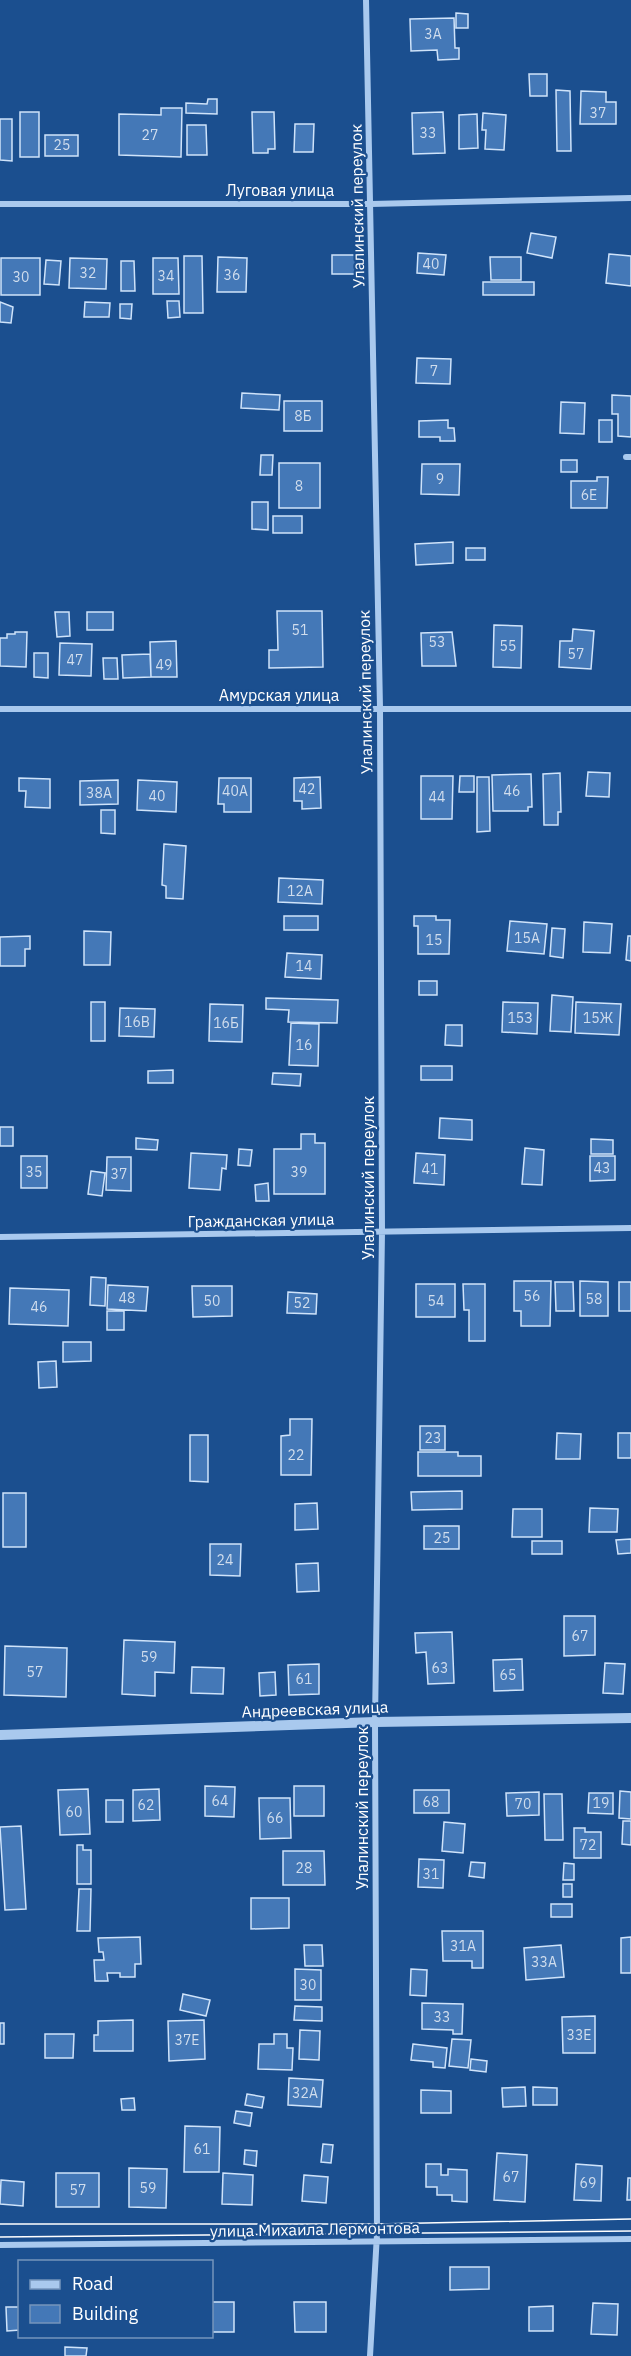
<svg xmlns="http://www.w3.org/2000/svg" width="631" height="2356" viewBox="0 0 631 2356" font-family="'IBM Plex Sans',sans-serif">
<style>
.building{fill:#4478b7;stroke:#cfe3fa;stroke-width:1.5}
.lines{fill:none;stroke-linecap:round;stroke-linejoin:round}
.minor{stroke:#a9c9ee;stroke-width:6}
.tertiary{stroke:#a9c9ee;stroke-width:10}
.tram{stroke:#fff;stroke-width:1.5}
.labels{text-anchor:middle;stroke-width:4.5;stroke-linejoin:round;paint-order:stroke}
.number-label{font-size:14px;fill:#d0dded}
.street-label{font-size:16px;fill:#fff;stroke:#1b4f8f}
</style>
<rect width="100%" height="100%" fill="#1b4f8f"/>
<path class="building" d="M456,13L468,14V28H456Z
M454,18L455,48H459V59L438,60L437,50L411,51L410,19Z
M529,74H547V96H530Z
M556,90L570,91L571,151H557Z
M581,91L606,92V102H616V124H580Z
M208,99H217V114L186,113V103L207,104Z
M161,108H182L181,157L119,155V114L161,115Z
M20,112H39V157H20Z
M252,112H274L275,149H268V153H253Z
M443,112L445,153L413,154L412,113Z
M483,113L506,115L504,150L485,149L486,130H482Z
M477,114L478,148L459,149V115Z
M0,119H12V161L0,160Z
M295,124H314L313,152H294Z
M187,125H206L207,155H187Z
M45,135H78V156H45Z
M531,233L556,237L552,258L527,253Z
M418,253L446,255L444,275L417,273Z
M609,254L631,256V286L606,283Z
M332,255H358V274H332Z
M184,256H202L203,313H184Z
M218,257L247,258L246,292H217Z
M490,257H521V280H491Z
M1,258H40V295H1Z
M70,258L107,259L106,289L69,288Z
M153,258H178L179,294H153Z
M46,260L61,261L59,285L44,284Z
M121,261H134L135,291H121Z
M483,282H534V295H483Z
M167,301H179L180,317L168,318Z
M0,302L13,307L11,323L0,322Z
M85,302L110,303L109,317H84Z
M120,304H132L131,319L120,318Z
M417,358L451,359L450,384L416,383Z
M242,393L280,395L279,410L241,408Z
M612,395L631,396V437L618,436V414H612Z
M284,401H322V431H284Z
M561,402L585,403L584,434L560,433Z
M448,420V428H454L455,441H440V437H419V421Z
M599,420H612V442H599Z
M261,455H273L272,475H260Z
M561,460H577V472H561Z
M279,463H320V508H279Z
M422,464H460L459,495L421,494Z
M597,477H608L607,508H571V481H597Z
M252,502H268V530L252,529Z
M273,516H302V533H273Z
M453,542V563L416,565L415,544Z
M466,548H485V560H466Z
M277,611H322L323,667L269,668V650H278Z
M55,612H69L70,636L57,637Z
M87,612H113V630H87Z
M494,625L522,626L521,668L493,667Z
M573,629L594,631L591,669L559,667L560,641H572Z
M15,632H27L26,667L0,666V638H7V634H15Z
M452,632L456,666H422L421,633Z
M176,641L177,677H151L150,642Z
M60,643L92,644L91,676L59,675Z
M34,653H48V678L34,677Z
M150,654L151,677L123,678L122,655Z
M103,658H117L118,679H104Z
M588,772L610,773L609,797L586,796Z
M560,773L561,812H558V825H544L543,774Z
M531,774L532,807H528V811H493L492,775Z
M421,776H453L452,819H421Z
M460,776H474V792H459Z
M320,777L321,808L302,809V801H294V778Z
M477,777H489L490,831L477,832Z
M19,778L50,779V808L25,807L26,791H19Z
M219,778H251V812H224V804H218Z
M118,780V804L80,805V781Z
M138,780L177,782L176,812L137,810Z
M101,810H115V834L101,833Z
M164,844L186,846L183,899L166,898V886L162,885Z
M279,878L323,880L322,904L278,902Z
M284,916H318V930H284Z
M414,916H436V920H450L449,954H418V926H414Z
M510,921L547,924L544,954L507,951Z
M584,922L612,924L610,953L583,952Z
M552,928L565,929L563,958L550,956Z
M84,931L111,932L110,965H84Z
M30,936V949H25V966H0V937Z
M628,936H631V961L626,960Z
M287,953L322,955L321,979L285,977Z
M419,981H437V995H419Z
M552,995L573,997L571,1032L550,1031Z
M266,998L338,1000L337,1023L288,1022L289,1010L266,1009Z
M91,1002H105V1041H91Z
M503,1002L538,1003L537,1034L502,1032Z
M576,1002L621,1004L619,1035L575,1033Z
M210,1004L243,1005L242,1042L209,1041Z
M120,1008L155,1009L154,1037L119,1036Z
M291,1023L319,1024L318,1066L289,1065Z
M446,1025H462V1046L445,1045Z
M421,1066H452V1080H421Z
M173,1070V1083H148V1071Z
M273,1073L301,1074L300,1086L272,1084Z
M440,1118L472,1120V1140L439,1138Z
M0,1127H13V1146H0Z
M301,1134H315V1143H325V1194H274V1149H301Z
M136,1138L158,1140L157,1150L136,1149Z
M591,1139L613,1140V1154H591Z
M525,1148L544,1150L542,1185L522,1184Z
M239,1149L252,1150L250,1166L238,1165Z
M191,1153L227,1155L226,1169L222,1168L220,1190L189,1188Z
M416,1153L445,1155L444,1185L414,1183Z
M21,1156H47V1188H21Z
M590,1156H615V1180L590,1181Z
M107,1157H131V1191L106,1190Z
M91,1171L105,1173L102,1196L88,1194Z
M268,1183L269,1201H256L255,1185Z
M91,1277L106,1278L105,1306L90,1305Z
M514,1281H551L550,1326H521V1311H514Z
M580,1281L608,1282V1316H580Z
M555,1282H573L574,1311H556Z
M619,1282H631V1311H619Z
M416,1284H455V1317H416Z
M463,1284H485V1341H469V1310H464Z
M108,1285L148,1287L146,1311L107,1309Z
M192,1286H232V1316L193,1317Z
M10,1288L69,1290L68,1326L9,1324Z
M288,1292L317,1294L316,1314L287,1313Z
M107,1311H124V1330H107Z
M63,1342H91V1361L63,1362Z
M56,1361L57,1387L39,1388L38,1362Z
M290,1419H312L311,1475H281V1436L290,1435Z
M420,1426H445V1450H420Z
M557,1433L581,1434L580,1459H556Z
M618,1433H631V1458H618Z
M190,1435H208V1482L190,1481Z
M418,1452H458V1456H481V1476H418Z
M462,1491V1509L412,1510L411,1492Z
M3,1493H26V1547H3Z
M317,1503L318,1529L295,1530V1504Z
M590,1508L618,1509L617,1532H589Z
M513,1509H542V1537H512Z
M424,1526H459V1549H424Z
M631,1539V1553L618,1554L616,1540Z
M532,1541H562V1554H532Z
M210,1544H241L240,1576L210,1575Z
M318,1563L319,1591L297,1592L296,1564Z
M564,1616H595V1655L564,1656Z
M452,1632L454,1683L428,1684L426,1652L416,1653L415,1633Z
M124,1640L175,1642L174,1673L155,1672V1696L122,1694Z
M5,1646L67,1648L66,1697L4,1695Z
M522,1659L523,1690L494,1691L493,1660Z
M605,1663L625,1664L623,1694L603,1693Z
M319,1664V1694L289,1695L288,1665Z
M192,1667L224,1668L223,1694L191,1693Z
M275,1672L276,1695L260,1696L259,1673Z
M205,1786L235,1787L234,1817L205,1816Z
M294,1786H324V1816H294Z
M88,1789L90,1834L60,1835L58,1790Z
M159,1789L160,1820L133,1821V1790Z
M414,1790H449V1813H414Z
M620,1791L631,1792V1819L619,1818Z
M539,1792V1815L507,1816L506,1793Z
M589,1793H613V1814L588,1813Z
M544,1794H562L563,1840H545Z
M259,1798H290L291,1838L260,1839Z
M106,1800H123V1822H106Z
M623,1821H631V1845L622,1844Z
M444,1822L465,1824L463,1853L442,1851Z
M21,1826L26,1909L5,1910L0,1827Z
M574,1828H585V1832H601V1858H574Z
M77,1845H83V1850H91V1884H77Z
M283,1851H324L325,1885H283Z
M419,1859L444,1860L443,1888L418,1887Z
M471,1862L485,1863L484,1878L469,1876Z
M564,1863L574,1864V1880H563Z
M563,1884H572V1897H563Z
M79,1889H91L90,1931H77Z
M251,1898H289V1928L251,1929Z
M551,1904H572V1917H551Z
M442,1931H483V1968H472V1961H443Z
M140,1937L141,1964H135V1977H120V1973H107L108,1981H95L94,1960H104L103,1952H99L98,1938Z
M631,1937V1973H621V1938Z
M304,1945H322L323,1966H305Z
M561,1945L564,1977L526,1980L524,1948Z
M295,1969L321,1970V2000H295Z
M411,1969L427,1970L426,1996L410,1995Z
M183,1994L210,2000L206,2016L180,2010Z
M422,2003L463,2004L462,2034H453V2030L422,2029Z
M295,2006L322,2007V2021L294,2020Z
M595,2016V2053H563L562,2017Z
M133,2020V2051H94V2035H98V2021Z
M204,2020L205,2059L169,2061L168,2021Z
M0,2023H4V2044H0Z
M300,2030L320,2031L319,2060L299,2059Z
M45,2034H74L73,2058H45Z
M274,2034H287V2048H293L292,2070L258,2069L259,2044H274Z
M452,2039L471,2040L468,2068L449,2066Z
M413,2044L447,2048L445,2068L433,2067V2062L411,2060Z
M471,2059L487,2061L486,2072L470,2070Z
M289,2078L323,2080L321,2107L288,2105Z
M525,2087L526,2106L503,2107L502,2088Z
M533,2087L557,2088V2105H533Z
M421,2090L451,2091V2113H421Z
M247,2094L264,2097L262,2108L245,2105Z
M134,2098L135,2110H122L121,2099Z
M236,2111L252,2113L250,2126L234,2123Z
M185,2126L220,2127L219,2172H184Z
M323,2144L333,2145L331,2163L321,2162Z
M245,2150L257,2151L256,2166L244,2164Z
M497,2153L527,2155L525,2202L494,2200Z
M426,2164H441V2175H448V2169L467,2170V2202L452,2201V2195H437V2187H426Z
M576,2164L602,2166L601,2201L574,2200Z
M129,2168L167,2169L166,2208L129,2207Z
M56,2173H99V2207H56Z
M223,2173L253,2175L252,2205L222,2204Z
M304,2175L328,2177L326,2203L302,2201Z
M628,2178H631V2200H627Z
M1,2180L24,2182L23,2206L0,2204Z
M450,2267H489V2289L450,2290Z
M212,2302H234V2332H212Z
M294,2302H326V2332H295Z
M593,2303L618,2304L617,2335L591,2334Z
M553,2306V2331H529V2307Z
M6,2307H20V2330L7,2331Z
M65,2347L87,2348L86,2356H65Z"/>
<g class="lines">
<path class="minor" d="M366,0L380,708L382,1232L375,1722L377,2234L370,2356
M0,204H371L631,198
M626,457H631
M0,709H631
M0,1237L631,1228
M0,2245L631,2239"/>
<path class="tertiary" d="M0,1735L375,1722L631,1718"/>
<path class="tram" d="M0,2224H376L631,2219
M0,2237L631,2231"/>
</g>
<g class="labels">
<g class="number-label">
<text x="433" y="39">3А</text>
<text x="598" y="118">37</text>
<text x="428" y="138">33</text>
<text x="150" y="140">27</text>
<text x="62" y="150">25</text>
<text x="431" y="269">40</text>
<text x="88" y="278">32</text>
<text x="232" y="280">36</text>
<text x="166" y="281">34</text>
<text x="21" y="282">30</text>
<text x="434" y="376">7</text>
<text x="303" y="421">8Б</text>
<text x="440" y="484">9</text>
<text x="299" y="491">8</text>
<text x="589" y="500">6Е</text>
<text x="300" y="635">51</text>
<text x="437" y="647">53</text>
<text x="508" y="651">55</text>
<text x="576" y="659">57</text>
<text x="75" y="665">47</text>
<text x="164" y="670">49</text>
<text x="307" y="794">42</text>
<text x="235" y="796">40А</text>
<text x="512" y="796">46</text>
<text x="99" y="798">38А</text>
<text x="157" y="801">40</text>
<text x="437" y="802">44</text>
<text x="300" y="896">12А</text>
<text x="527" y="943">15А</text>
<text x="434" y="945">15</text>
<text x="304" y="971">14</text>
<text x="520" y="1023">15З</text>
<text x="598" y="1023">15Ж</text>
<text x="137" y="1027">16В</text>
<text x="226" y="1028">16Б</text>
<text x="304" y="1050">16</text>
<text x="602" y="1173">43</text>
<text x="430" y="1174">41</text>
<text x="34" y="1177">35</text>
<text x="299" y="1177">39</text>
<text x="119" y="1179">37</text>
<text x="532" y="1301">56</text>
<text x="127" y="1303">48</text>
<text x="594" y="1304">58</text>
<text x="212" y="1306">50</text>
<text x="436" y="1306">54</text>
<text x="302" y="1308">52</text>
<text x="39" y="1312">46</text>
<text x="433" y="1443">23</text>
<text x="296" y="1460">22</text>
<text x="442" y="1543">25</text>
<text x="225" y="1565">24</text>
<text x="580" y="1641">67</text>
<text x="149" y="1662">59</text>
<text x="440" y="1673">63</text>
<text x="35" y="1677">57</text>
<text x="508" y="1680">65</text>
<text x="304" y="1684">61</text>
<text x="220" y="1806">64</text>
<text x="431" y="1807">68</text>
<text x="601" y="1808">19</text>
<text x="523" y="1809">70</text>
<text x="146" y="1810">62</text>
<text x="74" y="1817">60</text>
<text x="275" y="1823">66</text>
<text x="588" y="1850">72</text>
<text x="304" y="1873">28</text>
<text x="431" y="1879">31</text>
<text x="463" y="1951">31А</text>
<text x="544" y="1967">33А</text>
<text x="308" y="1990">30</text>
<text x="442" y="2022">33</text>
<text x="579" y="2040">33Е</text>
<text x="187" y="2045">37Е</text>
<text x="305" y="2098">32А</text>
<text x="202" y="2154">61</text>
<text x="511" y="2182">67</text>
<text x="588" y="2188">69</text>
<text x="148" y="2193">59</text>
<text x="78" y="2195">57</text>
</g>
<g class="street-label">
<text x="280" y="196">Луговая улица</text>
<text transform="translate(357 206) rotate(-91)" y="6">Улалинский переулок</text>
<text transform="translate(365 692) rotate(-91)" y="6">Улалинский переулок</text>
<text x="279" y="701">Амурская улица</text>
<text transform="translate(368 1178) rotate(-90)" y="6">Улалинский переулок</text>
<text transform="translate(261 1220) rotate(-1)" y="6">Гражданская улица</text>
<text transform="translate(315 1709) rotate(-2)" y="6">Андреевская улица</text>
<text transform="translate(362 1808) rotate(-90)" y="6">Улалинский переулок</text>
<text transform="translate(315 2229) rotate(-1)" y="6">улица Михаила Лермонтова</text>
</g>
</g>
<rect x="18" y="2260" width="195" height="78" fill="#1b4f8f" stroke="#7695bc" stroke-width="1.5"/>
<rect x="30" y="2280" width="30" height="9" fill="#a9c9ee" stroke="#7695bc" stroke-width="1.5"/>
<text x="72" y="2290" font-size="18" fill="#ffffff">Road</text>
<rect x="30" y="2305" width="30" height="18" fill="#4478b7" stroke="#7695bc" stroke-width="1.5"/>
<text x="72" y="2320" font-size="18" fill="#ffffff">Building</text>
</svg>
